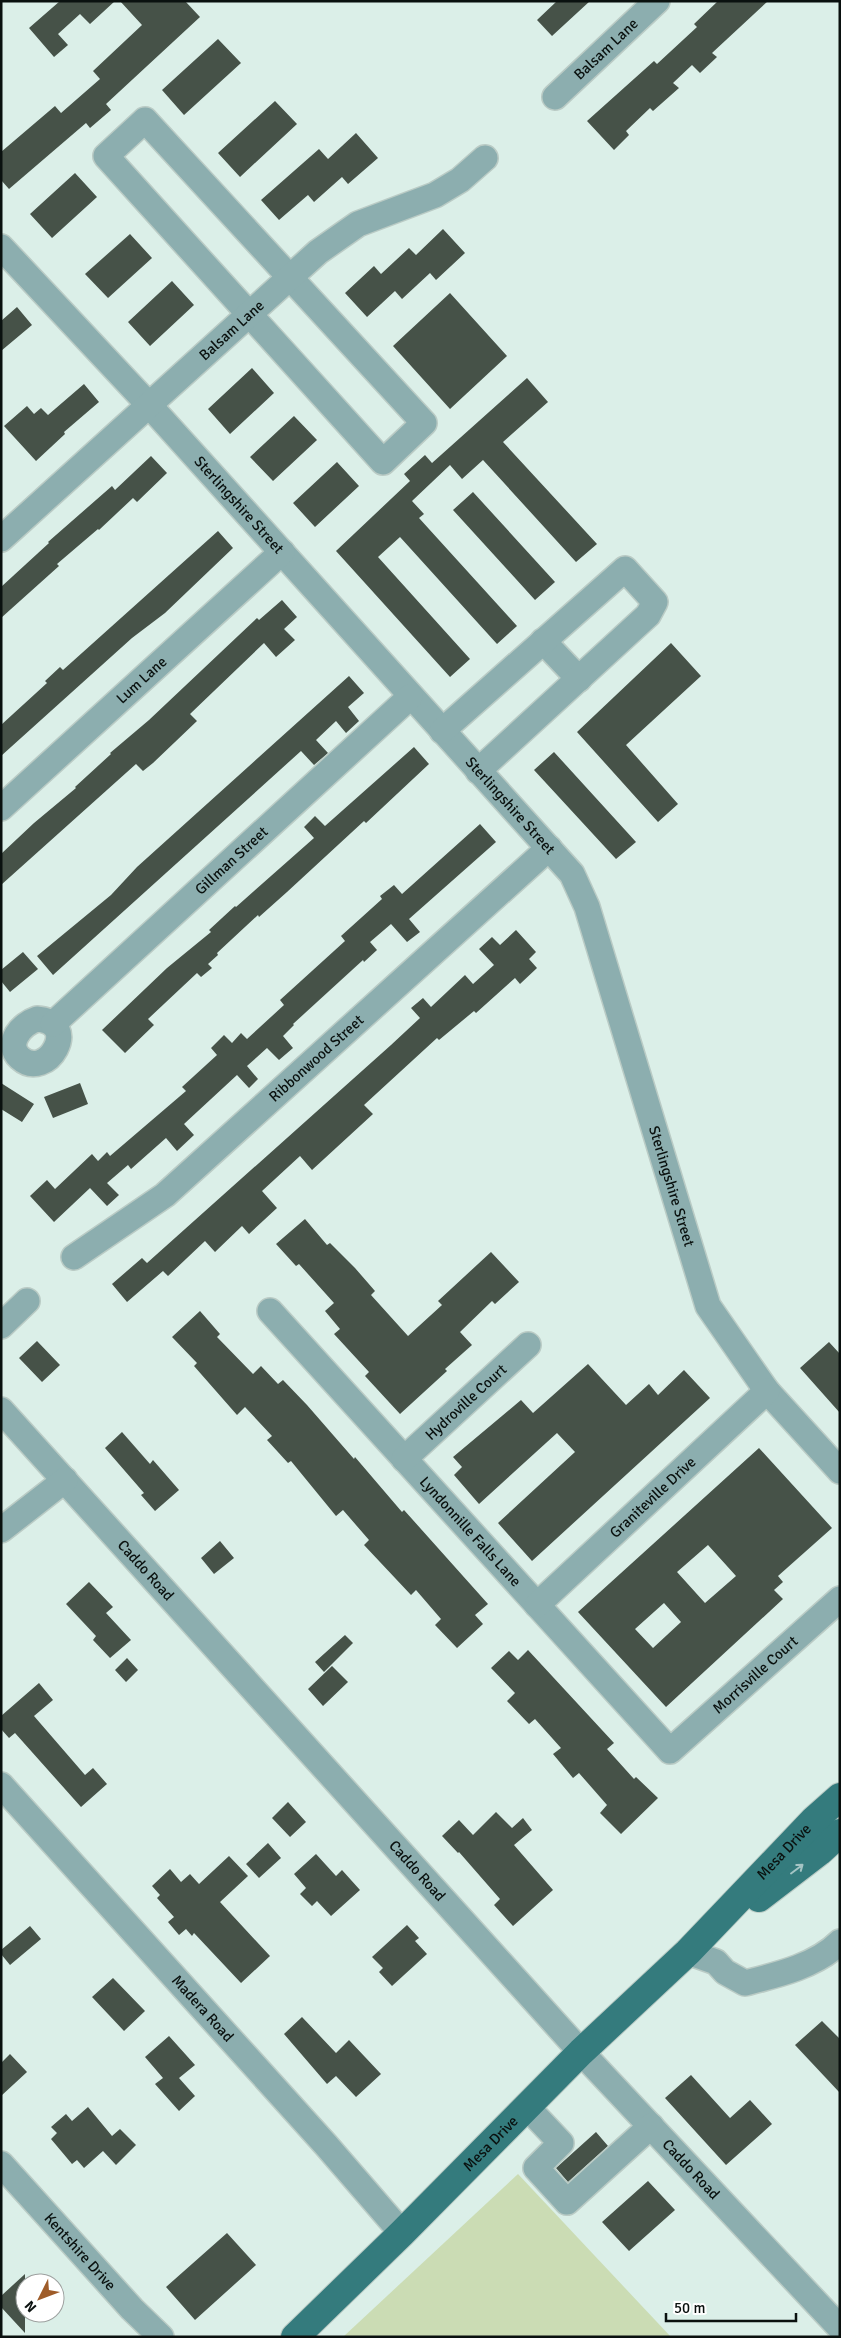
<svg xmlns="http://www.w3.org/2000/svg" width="841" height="2338" viewBox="0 0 841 2338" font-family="Signika,sans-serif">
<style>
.green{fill:#cbdcb4}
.building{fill:#465248;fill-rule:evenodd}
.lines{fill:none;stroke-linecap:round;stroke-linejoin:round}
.minor-casing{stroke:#bacbc5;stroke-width:28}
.major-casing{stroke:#bacbc5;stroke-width:30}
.minor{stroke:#8caeaf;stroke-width:25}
.major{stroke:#347b7d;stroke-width:28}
.oneway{stroke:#a4c4c4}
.labels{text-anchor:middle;stroke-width:5;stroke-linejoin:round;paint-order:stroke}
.street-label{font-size:15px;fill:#0a110f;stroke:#fff}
</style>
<rect width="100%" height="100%" fill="#dbefe8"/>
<path class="green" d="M518,2174L671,2337H343Z"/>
<path class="building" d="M60,1H115L90,24L80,14L58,34L68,45L54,57L29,28Z
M120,1H185L200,17L106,104L111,110L90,128L86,123L9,189L1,180V152L55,106L61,113L100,79L93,71L142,25Z
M557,1H590L552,36L537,20Z
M718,1H768L712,53L717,57L700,73L692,65L673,83L679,88L653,111L650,108L626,131L629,135L614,150L587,121L654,61L657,64L697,27L694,24Z
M218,39L241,63L184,115L162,90Z
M275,101L297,124L240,177L218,153Z
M356,133L378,158L348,184L342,177L314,202L308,195L279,220L261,200L319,149L328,159Z
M75,173L97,197L52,238L30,214Z
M443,229L465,253L436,280L430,273L402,299L395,291L367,317L345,293L374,266L381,274L409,248L416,255Z
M130,234L152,258L108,298L85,274Z
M172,281L194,305L150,346L128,322Z
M450,293L507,356L450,409L393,346Z
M17,307L32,325L1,351V321Z
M252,368L274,393L230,434L208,409Z
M527,378L548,402L503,442L597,544L576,562L483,460L462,479L450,465L412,501L424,514L419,518L517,626L497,644L400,537L378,557L470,659L450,677L336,551L410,481L404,474L425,455L432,463Z
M84,384L99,402L64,432L65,434L36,461L4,426L27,406L34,414L41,408L48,415Z
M294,416L317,440L273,481L250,457Z
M151,456L167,473L137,502L133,498L99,530L98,529L57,564L59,566L1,618V587L49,543L48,542L112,486L115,490Z
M337,462L359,486L315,527L293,503Z
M473,492L555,582L535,600L453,510Z
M218,531L233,548L165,613L132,638L1,756V725L47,683L45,681L60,667L63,670Z
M282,600L297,617L284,629L295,640L276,657L264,643L190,714L197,721L153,763L143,771L136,764L1,885V854L34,823L76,788L75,787L111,754L110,753L149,720L257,618L259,620Z
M671,643L701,676L626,745L678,804L658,822L577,732Z
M349,676L364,693L348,707L359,721L346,733L336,721L316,740L328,753L314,765L301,751L53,975L37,956L111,895L137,867Z
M414,747L429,764L366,823L364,821L287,892L259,917L258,915L217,953L218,955L208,964L212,968L201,977L197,973L148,1019L154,1025L125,1053L102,1030L167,968L211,932L209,930L235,906L236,907L314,838L304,827L315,816L325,826Z
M554,752L636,842L616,859L534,770Z
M480,824L496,842L409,919L420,932L407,942L391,924L370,942L377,950L364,962L363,960L293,1024L294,1025L283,1036L293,1048L279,1060L267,1048L247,1066L258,1079L249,1088L237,1075L184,1124L194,1135L177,1151L166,1138L131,1169L128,1165L107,1183L119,1195L107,1206L90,1188L54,1222L30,1196L47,1180L55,1189L92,1154L98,1161L107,1152L110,1156L186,1091L182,1087L217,1055L211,1048L224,1035L232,1043L241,1033L247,1039L284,1005L280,1000L345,941L341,936L382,899L380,896L394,885L402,894Z
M516,930L536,952L529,959L537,968L520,984L515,978L476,1013L474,1011L439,1040L437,1038L364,1105L373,1114L312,1170L300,1156L262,1191L277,1208L249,1234L242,1226L215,1252L205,1241L168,1276L163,1271L127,1302L112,1284L142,1258L147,1263L391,1045L420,1018L411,1008L423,998L431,1007L465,975L473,984L494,965L479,949L492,937L500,945Z
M23,952L38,969L10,992L1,981V970Z
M1,1083L34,1104L22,1122L1,1109Z
M80,1083L88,1104L53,1118L44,1097Z
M305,1219L327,1245L330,1243L355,1268L375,1291L371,1295L408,1336L442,1305L438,1301L491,1252L519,1282L495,1304L492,1301L460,1332L472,1345L445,1369L447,1371L400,1414L365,1376L369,1372L334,1334L340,1329L325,1311L334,1303L299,1264L296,1266L276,1244Z
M200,1311L220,1334L217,1337L253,1374L261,1366L278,1384L283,1380L307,1405L354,1459L355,1457L402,1512L404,1510L488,1604L475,1615L483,1624L457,1648L435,1625L441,1619L416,1590L411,1595L364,1545L369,1540L343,1510L336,1516L291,1461L288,1463L267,1440L272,1436L245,1407L237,1415L194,1366L197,1363L172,1337Z
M37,1341L60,1365L42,1382L19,1358Z
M829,1342L840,1354V1413L800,1368Z
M588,1364L626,1405L649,1384L658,1395L684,1370L710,1398L532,1561L498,1523L575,1452L557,1433L479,1504L454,1475L462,1467L453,1457L521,1400L533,1413Z
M122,1432L150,1464L153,1460L179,1490L155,1511L141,1495L144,1493L105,1448Z
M759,1448L832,1528L778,1576L783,1582L774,1590L783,1599L666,1707L578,1612ZM708,1545L736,1576L705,1603L677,1572ZM664,1603L681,1622L653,1648L635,1629Z
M220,1541L234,1558L214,1574L201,1558Z
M89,1582L113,1607L106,1613L131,1640L110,1658L93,1640L96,1636L66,1604Z
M345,1635L353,1643L324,1672L315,1662Z
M528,1650L614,1743L607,1749L634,1779L636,1777L658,1798L621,1834L600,1813L607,1805L579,1773L573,1778L553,1754L561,1748L535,1719L529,1724L507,1701L515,1693L491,1668L509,1651L518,1660Z
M127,1658L138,1670L126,1682L115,1670Z
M332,1666L348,1682L323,1706L308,1689Z
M39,1683L53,1700L34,1716L85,1775L93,1768L107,1784L81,1807L15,1733L9,1738L1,1729V1716Z
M288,1802L306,1822L290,1837L272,1818Z
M496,1812L512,1828L523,1818L532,1830L514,1845L553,1890L513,1926L494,1905L500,1899L459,1852L458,1853L442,1836L459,1820L473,1835Z
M268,1843L281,1858L259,1878L246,1864Z
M316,1854L336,1876L342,1870L360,1890L331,1916L317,1901L312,1906L300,1894L306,1888L294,1874Z
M229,1856L248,1876L220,1902L270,1956L241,1983L194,1933L192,1936L186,1929L179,1935L168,1922L174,1917L157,1898L160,1895L152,1886L170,1869L181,1882L190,1874L199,1884Z
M407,1925L419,1938L415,1941L427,1954L392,1986L379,1972L383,1968L372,1957Z
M30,1926L41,1939L10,1965L1,1954V1950Z
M113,1978L145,2011L124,2031L92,1997Z
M302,2017L336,2053L349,2040L381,2074L356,2097L336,2076L327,2084L284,2034Z
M822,2021L840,2039V2093L795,2045Z
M169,2036L195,2065L179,2078L195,2096L179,2111L155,2084L163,2078L145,2057Z
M10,2054L27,2072L1,2096V2063Z
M691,2075L730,2118L750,2100L772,2124L726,2165L665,2098Z
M88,2107L112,2136L120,2129L136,2145L116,2165L103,2151L84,2168L77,2160L72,2164L51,2139L57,2133L51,2127L66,2114L72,2121Z
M596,2132L608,2146L568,2182L556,2168Z
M648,2181L675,2210L629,2251L602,2222Z
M227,2233L256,2265L195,2320L166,2287Z
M25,2274V2333L1,2307V2296Z"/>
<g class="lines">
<defs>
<g id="minor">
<path id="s1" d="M555,97L657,1"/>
<path d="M145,120L424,423L383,462L106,156Z"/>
<path id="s2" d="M1,247L149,405L572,874L587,907L708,1306L767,1391L840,1471"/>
<path id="s3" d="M1,539L318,252L358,224L435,195L460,180L485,158"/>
<path d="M543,641L579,679"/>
<path d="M442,731L625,569L655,602L648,615L478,771"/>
<path id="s4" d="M1,808L282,552"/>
<path d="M37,1019C82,1022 47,1082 20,1058C4,1043 22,1024 37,1019Z"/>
<path id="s5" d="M53,1024L410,697"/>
<path id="s6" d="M74,1257L165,1195L549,848"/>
<path id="s7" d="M270,1311L670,1751L840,1599"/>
<path d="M1,1326L27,1301"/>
<path id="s8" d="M1,1410L581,2052L840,2328"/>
<path id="s9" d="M404,1459L528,1345"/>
<path d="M1,1530L65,1480"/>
<path id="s10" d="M537,1605L767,1391"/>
<path id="s11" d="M1,1785L326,2145L402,2233"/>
<path d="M688,1952L716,1962L725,1972L745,1983C777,1975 816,1966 840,1942"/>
<path d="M527,2107L561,2143L536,2168L567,2202L651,2126"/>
<path id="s12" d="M1,2164L132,2309L161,2337"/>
</g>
<g id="major">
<path d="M759,1898L819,1852L840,1833"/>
<path id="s13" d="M295,2337L402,2233L581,2052L688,1952L814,1820L840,1797"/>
</g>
</defs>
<use href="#minor" class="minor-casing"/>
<use href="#major" class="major-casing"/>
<use href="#minor" class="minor"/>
<use href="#major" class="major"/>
</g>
<defs><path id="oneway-shaft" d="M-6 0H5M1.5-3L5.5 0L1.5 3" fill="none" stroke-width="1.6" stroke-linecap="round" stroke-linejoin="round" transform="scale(1.25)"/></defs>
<use class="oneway" href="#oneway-shaft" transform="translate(797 1869) rotate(-37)"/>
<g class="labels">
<g class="street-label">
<text dy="5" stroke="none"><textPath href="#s1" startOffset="70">Balsam Lane</textPath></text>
<text dy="5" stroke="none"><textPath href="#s3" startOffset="311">Balsam Lane</textPath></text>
<text dy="5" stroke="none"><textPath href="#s2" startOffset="351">Sterlingshire Street</textPath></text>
<text dy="5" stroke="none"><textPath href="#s4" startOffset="190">Lum Lane</textPath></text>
<text dy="5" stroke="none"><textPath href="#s2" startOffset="756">Sterlingshire Street</textPath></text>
<text dy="5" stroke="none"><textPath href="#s5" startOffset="242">Gillman Street</textPath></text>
<text dy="5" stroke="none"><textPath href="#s6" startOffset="314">Ribbonwood Street</textPath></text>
<text dy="5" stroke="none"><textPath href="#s2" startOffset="1176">Sterlingshire Street</textPath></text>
<text dy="5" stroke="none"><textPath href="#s9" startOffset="84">Hydroville Court</textPath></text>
<text dy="5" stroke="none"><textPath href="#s10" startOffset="158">Graniteville Drive</textPath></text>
<text dy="5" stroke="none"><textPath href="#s7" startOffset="298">Lyndonnille Falls Lane</textPath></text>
<text dy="5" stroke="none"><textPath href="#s8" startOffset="216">Caddo Road</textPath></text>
<text dy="5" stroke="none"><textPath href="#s7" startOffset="709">Morrisville Court</textPath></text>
<text dy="5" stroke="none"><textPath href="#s13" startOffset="689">Mesa Drive</textPath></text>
<text dy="5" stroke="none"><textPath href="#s8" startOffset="621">Caddo Road</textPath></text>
<text dy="5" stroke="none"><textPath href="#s11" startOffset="301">Madera Road</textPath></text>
<text dy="5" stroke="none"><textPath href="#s13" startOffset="275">Mesa Drive</textPath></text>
<text dy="5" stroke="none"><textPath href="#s8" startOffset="1026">Caddo Road</textPath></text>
<text dy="5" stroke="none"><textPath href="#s12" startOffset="118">Kentshire Drive</textPath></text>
</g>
</g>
<rect width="841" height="2338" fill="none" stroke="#0a110f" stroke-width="5"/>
<g transform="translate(40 2298) rotate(228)"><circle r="24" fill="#ffffff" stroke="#9da09f"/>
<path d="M0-4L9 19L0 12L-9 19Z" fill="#9e5c29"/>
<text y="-8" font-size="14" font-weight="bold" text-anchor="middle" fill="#0a110f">N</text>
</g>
<path d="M666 2313v8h130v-8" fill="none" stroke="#0a110f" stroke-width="2.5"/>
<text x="674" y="2313" font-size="15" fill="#0a110f" stroke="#ffffff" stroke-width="4" paint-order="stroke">50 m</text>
</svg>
